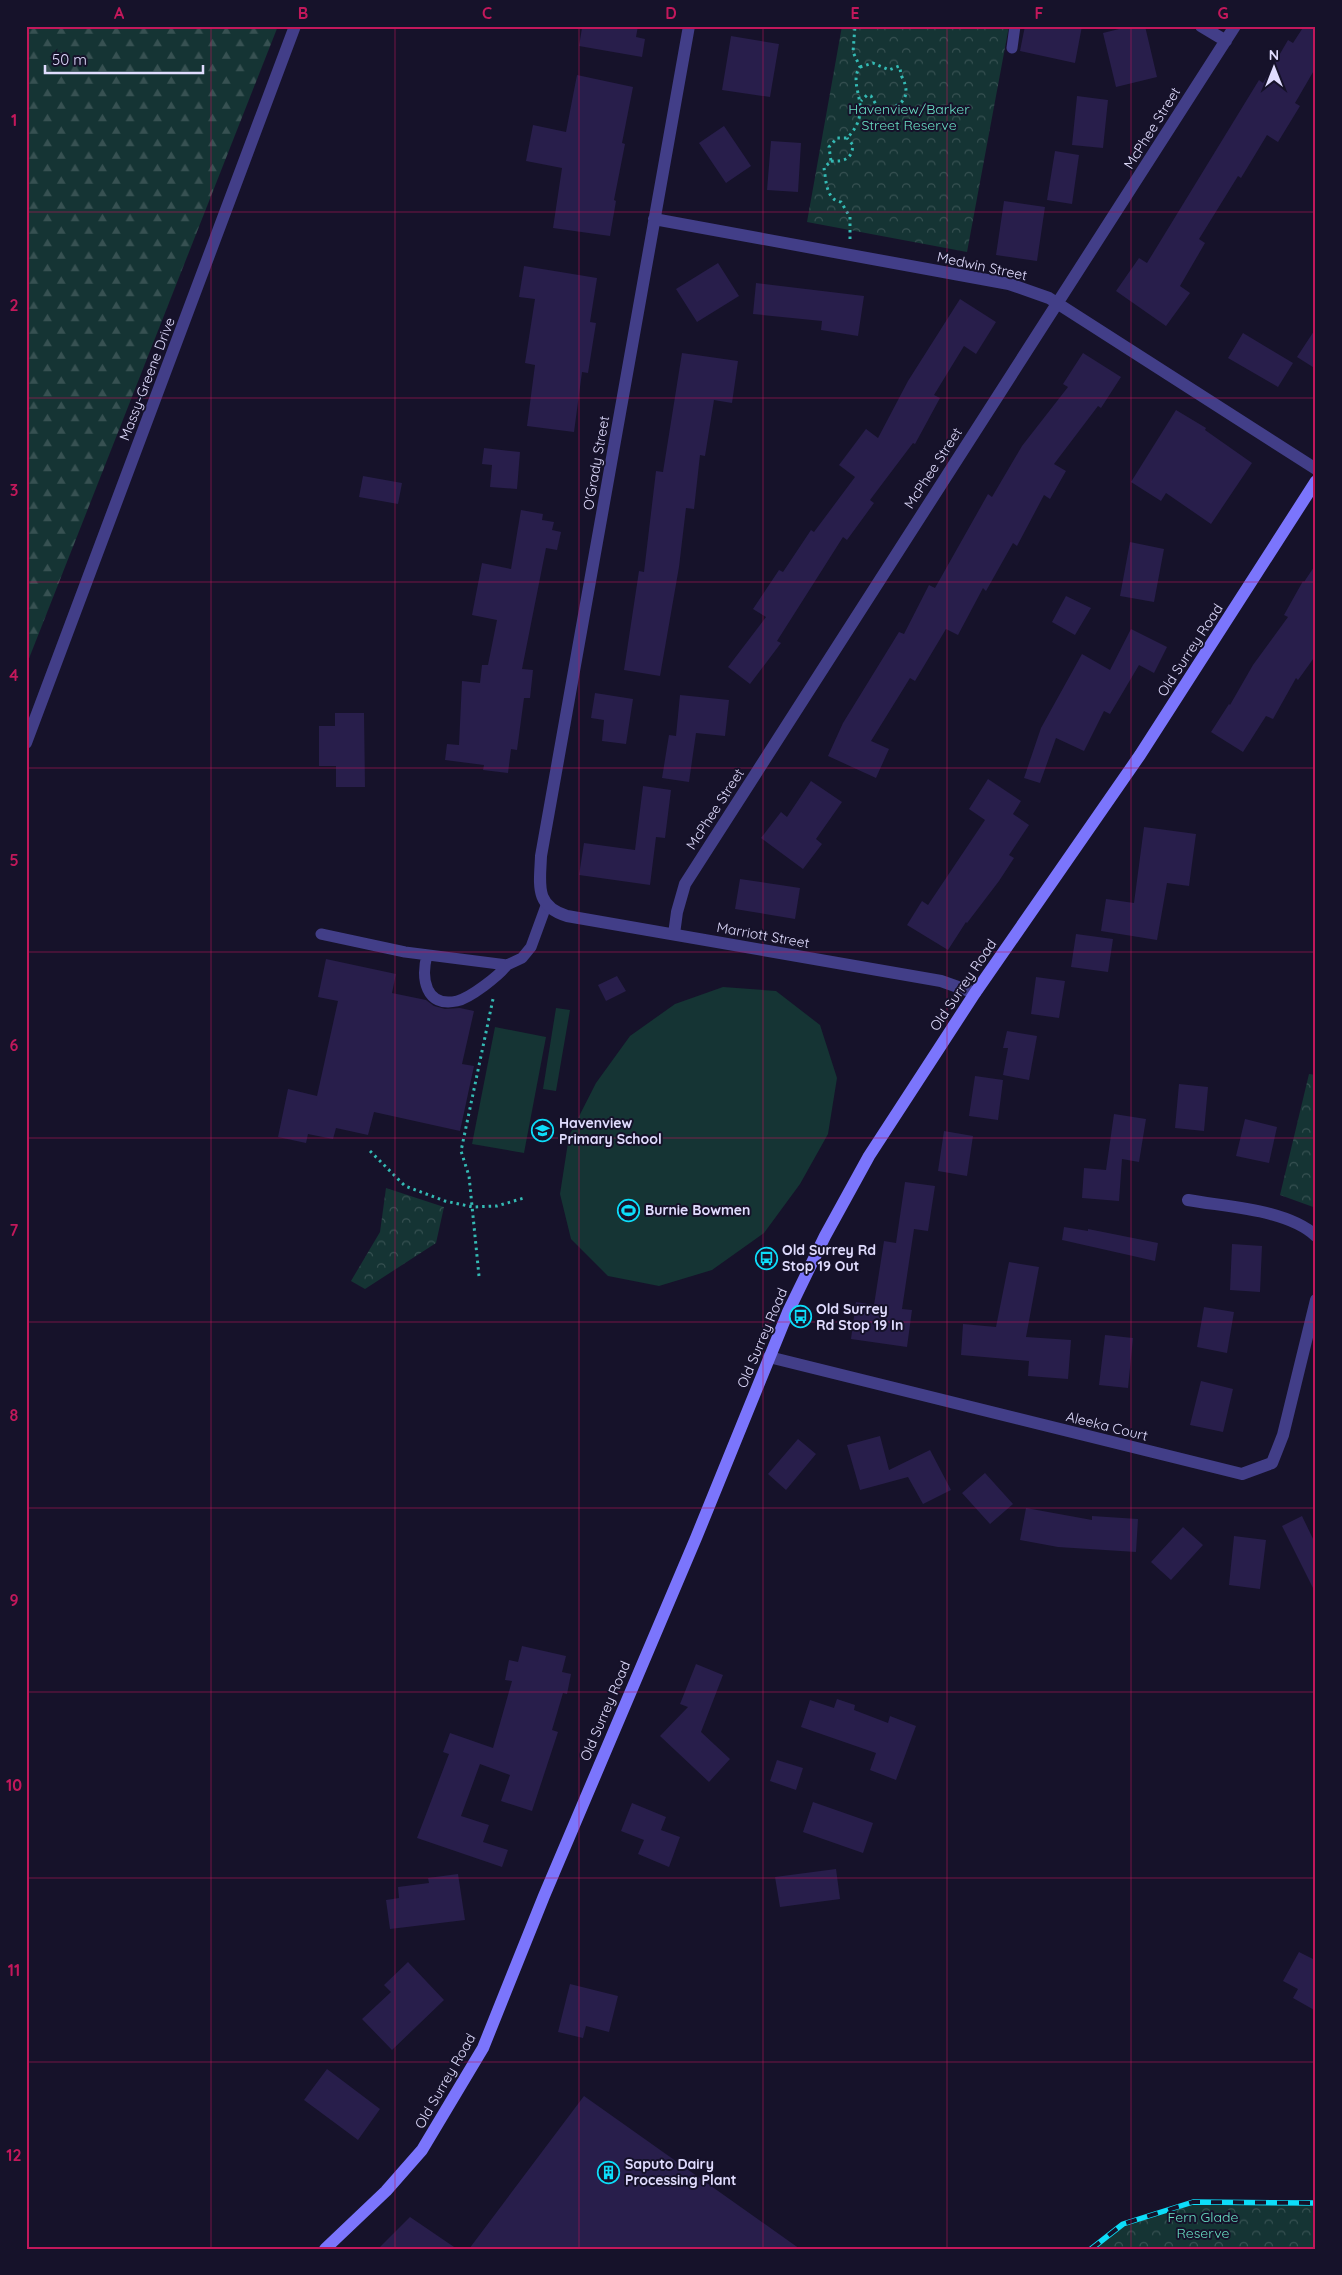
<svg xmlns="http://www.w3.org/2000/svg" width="1342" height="2275" viewBox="0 0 1342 2275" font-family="Quicksand,sans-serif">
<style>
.forest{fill:url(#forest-firs)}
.park{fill:url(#park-crowns)}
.garden{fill:#153434}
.building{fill:#281e4b}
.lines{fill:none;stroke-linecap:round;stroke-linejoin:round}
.path{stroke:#34bab4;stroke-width:3;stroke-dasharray:2.5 4;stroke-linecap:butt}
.service{stroke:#423e88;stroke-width:11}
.minor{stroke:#423e88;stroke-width:12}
.secondary{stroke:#7b75fc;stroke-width:12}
.rail-casing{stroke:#0dddf9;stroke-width:5.5}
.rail{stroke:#16122a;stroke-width:4;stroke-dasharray:11;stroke-linecap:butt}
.grid{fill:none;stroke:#c2185b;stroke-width:1;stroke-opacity:0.55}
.labels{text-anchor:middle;stroke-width:4;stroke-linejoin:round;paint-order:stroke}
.park-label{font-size:14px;fill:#68dec3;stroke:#16122a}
.street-label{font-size:14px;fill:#e0dcfe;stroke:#16122a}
.poi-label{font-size:14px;font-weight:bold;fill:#e0dcfe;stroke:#16122a;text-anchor:start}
.neatline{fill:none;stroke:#c2185b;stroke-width:2}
.grid-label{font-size:16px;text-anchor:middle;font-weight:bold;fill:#c2185b}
</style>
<defs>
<pattern id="forest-firs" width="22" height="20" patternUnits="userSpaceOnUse" patternTransform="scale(1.25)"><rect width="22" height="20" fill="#153434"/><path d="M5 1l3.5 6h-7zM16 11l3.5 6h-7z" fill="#375152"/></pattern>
<pattern id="park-crowns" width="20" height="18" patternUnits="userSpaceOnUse" patternTransform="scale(1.25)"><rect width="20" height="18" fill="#153434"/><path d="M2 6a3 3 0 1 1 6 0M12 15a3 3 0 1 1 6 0" fill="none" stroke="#375152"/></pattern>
</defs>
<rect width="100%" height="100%" fill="#16122a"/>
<path class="forest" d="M26,26H278L26,666Z"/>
<path class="park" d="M842,26H1009L967,252L807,222Z
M1309,1074L1316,1075V1208L1280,1195Z
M386,1188L444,1207L436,1243L365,1289L351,1281L380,1232Z
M1199,2202L1316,2203V2249H1091L1123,2224Z"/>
<path class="garden" d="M723,987L776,991L820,1025L837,1078L828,1134L800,1184L764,1233L712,1270L659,1286L608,1276L571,1239L560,1194L569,1136L596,1083L630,1036L675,1004Z
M556,1008L570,1010L556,1091L543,1089Z
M495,1027L546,1037L524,1153L472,1144Z"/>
<path class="building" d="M590,26H638L636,37L645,39L642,57L579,46L582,28L590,29Z
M1025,26H1082L1075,63L1020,51Z
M1131,26H1145L1157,77L1116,87L1103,33Z
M1304,26H1316V67L1295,103L1300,106L1278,142L1267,135L1241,178L1238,176L1199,239L1205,243L1180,286L1190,293L1166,326L1116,291L1139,258L1147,263L1259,80L1263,83L1288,40L1293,43Z
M731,36L779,44L770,97L722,90Z
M577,75L633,87L622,143L625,144L614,200L616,201L610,236L553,228L562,168L526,161L533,125L566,132Z
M1077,96L1108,100L1103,148L1072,145Z
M724,126L751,166L726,183L699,143Z
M771,141L801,143L798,192L767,190Z
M1055,151L1079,155L1072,204L1047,200Z
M1004,201L1045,207L1037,261L996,255Z
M718,263L739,296L697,322L676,289Z
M524,266L597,278L590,322L596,323L588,373L582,372L574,432L527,426L535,365L525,363L535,299L519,297Z
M756,283L864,296L858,336L821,330L822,321L753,314Z
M960,299L996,322L976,354L964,346L934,395L940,398L915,444L913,443L870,500L874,503L847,540L843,537L777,641L781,643L750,684L728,667L766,617L753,609L779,570L783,572L811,530L814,532L855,477L839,465L866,429L878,438L908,381Z
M1316,328V369L1297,357Z
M1243,333L1293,363L1278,387L1228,358Z
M682,353L738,361L732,403L714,400L705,456L700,455L694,509L686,508L679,567L660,676L624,670L639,571L644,572L656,471L663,472Z
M1083,353L1121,377L1101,408L1098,406L1054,464L1066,471L1050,499L1044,495L1017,546L1013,543L986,591L983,588L958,635L946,629L915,681L910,678L871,741L889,749L876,778L828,756L843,723L899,632L904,634L929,585L935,588L988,494L992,497L1022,446L1068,387L1063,384Z
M1176,410L1206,428L1205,430L1252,463L1211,524L1166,493L1161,501L1131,482Z
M484,448L520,452L517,489L490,487L492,465L482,464Z
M363,476L402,483L398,504L359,497Z
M521,510L543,514L542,520L554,522L552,530L561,532L557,550L546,548L522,669L533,670L530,698H524L517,750L511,749L508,773L483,770L484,765L445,760L447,744L459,745L462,681L480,683L482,665H488L497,620L472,615L482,563L511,569Z
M1130,542L1164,549L1154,602L1120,596Z
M1316,564V655L1298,680L1296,678L1273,719L1266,716L1243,752L1211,732L1229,704L1230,705L1253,665L1288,617L1284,615L1303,581L1304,582Z
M1066,596L1091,608L1075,635L1052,622Z
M1131,629L1167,647L1154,673L1139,665L1110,714L1104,711L1084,751L1056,738L1040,783L1024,778L1041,728L1082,654L1110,670Z
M595,693L633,699L626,744L602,741L604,720L591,718Z
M680,695L729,700L725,736L696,733L689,782L662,778L669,735L676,736Z
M335,713H364L365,787H336V766H319V726H335Z
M988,779L1021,801L1013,814L1029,825L1009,855L1014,858L999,881L967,923L966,922L948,950L907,925L922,901L928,905L985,820L969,809Z
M811,781L842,802L816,839L822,844L803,869L761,838L781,812L787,817Z
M643,786L671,790L665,838L656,837L650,885L579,875L584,843L635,850Z
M1144,827L1196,834L1189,886L1167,883L1157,940L1101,931L1106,899L1134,903Z
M740,879L800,888L795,919L735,909Z
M1076,934L1113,939L1108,972L1071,967Z
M326,959L396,974L392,993L426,1000L434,1006L445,1009L460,1008L474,1011L462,1064L474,1066L460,1131L374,1112L368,1135L336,1128L333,1139L308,1134L306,1143L278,1137L288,1089L317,1096L338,1001L318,997Z
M617,976L626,991L606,1001L598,985Z
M1036,977L1065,981L1059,1018L1031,1014Z
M1007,1031L1037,1036L1029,1080L1003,1075L1008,1048H1003Z
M975,1076L1003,1080L998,1120L969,1116Z
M1179,1084L1208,1087L1204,1131L1175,1128Z
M1114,1114L1146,1119L1139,1162L1122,1159L1119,1201L1082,1198L1084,1168L1106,1170Z
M1245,1119L1277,1127L1269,1163L1236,1156Z
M944,1131L973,1136L967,1176L938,1171Z
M905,1182L935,1186L928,1231L914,1229L902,1309L912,1310L907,1347L851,1339L856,1302L874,1305L884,1241L896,1243Z
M1064,1227L1088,1231V1229L1158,1243L1155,1261L1062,1240Z
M1232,1244L1262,1246L1260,1292L1230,1290Z
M1009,1262L1039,1267L1026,1337L1071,1340L1068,1379L1028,1376L1029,1361L961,1355L963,1324L996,1327Z
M1204,1307L1234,1312L1227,1353L1197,1347Z
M1105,1335L1133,1338L1128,1388L1099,1385Z
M1201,1381L1233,1389L1223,1432L1190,1425Z
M880,1436L889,1470L930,1450L951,1490L923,1504L908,1477L860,1490L847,1445Z
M798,1439L816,1454L786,1490L768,1474Z
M985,1473L1013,1504L990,1524L962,1493Z
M1026,1508L1092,1520V1516L1138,1519L1136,1552L1058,1547L1020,1540Z
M1302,1516L1316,1545V1594L1282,1526Z
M1183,1527L1203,1545L1171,1580L1151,1562Z
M1234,1536L1266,1540L1260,1589L1229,1585Z
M522,1646L566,1656L562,1672L571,1674L567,1694L563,1693L552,1730L558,1732L532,1811L501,1801L510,1775L480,1764L461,1816L489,1825L483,1842L508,1850L502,1867L417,1838L449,1754L443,1752L450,1733L493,1748L512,1681L505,1680L509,1660L518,1662Z
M696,1664L723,1675L701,1732L730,1759L709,1782L660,1736L688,1707L680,1704Z
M837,1699L855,1705L854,1710L888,1723L890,1716L916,1726L896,1780L870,1770L876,1753L801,1727L810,1700L834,1708Z
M777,1760L803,1768L796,1790L770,1781Z
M813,1802L873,1823L863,1853L803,1832Z
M632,1803L666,1817L661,1830L680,1837L669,1867L638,1854L644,1840L621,1831Z
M836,1869L840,1899L780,1907L775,1877Z
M458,1874L465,1920L390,1929L386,1900L399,1898L398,1887L429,1883L428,1878Z
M1299,1952L1313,1959L1316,1955V2011L1293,1998L1298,1989L1283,1981Z
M408,1962L444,2000L392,2050L362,2019L391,1992L384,1985Z
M570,1984L618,1996L609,2032L586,2026L583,2038L558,2032Z
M327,2069L380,2109L358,2140L304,2100Z
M584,2096L800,2249H469Z
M410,2217L457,2249H378Z"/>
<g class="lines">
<path class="path" d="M860,67L873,63L889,70L899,66C901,70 900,73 902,77C913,98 900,110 878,108L871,96L867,95L861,101
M831,161C844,162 852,159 853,145L847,138
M850,239V217L841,202C826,200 826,180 824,168L831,161L829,147L837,138H847C876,109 846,86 860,67L853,52L855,26
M370,1151L405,1186L445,1201L473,1207L497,1206L524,1198
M479,1276L469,1176L461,1151L493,999"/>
<path class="service" d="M1012,48L1015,26
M321,934L405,952L507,965L522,958L531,947L546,906
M427,955C421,978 425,1008 457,1001C470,998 499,976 507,965"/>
<path class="minor" d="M689,26L541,856C540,884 534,906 567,916L941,981L975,993
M1201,26L1226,41
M654,219L1009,284L1049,298L1316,469
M26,743L295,26
M674,934L677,912L685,884L1235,26
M1188,1200C1226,1207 1287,1209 1316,1236
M769,1357L1242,1474L1272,1463L1283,1435L1316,1300"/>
<path class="secondary" d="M325,2249L386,2191L422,2150L483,2048L544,1896L696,1538L788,1312L825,1236L869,1156L975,993L1140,755L1316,481"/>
<defs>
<path id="rail" d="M1091,2249L1123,2224L1193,2202L1316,2203"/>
</defs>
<use href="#rail" class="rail-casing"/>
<use href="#rail" class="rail"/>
</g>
<path class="grid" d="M211,26V2249M395,26V2249M579,26V2249M763,26V2249M947,26V2249M1131,26V2249M26,212H1316M26,398H1316M26,582H1316M26,768H1316M26,952H1316M26,1138H1316M26,1322H1316M26,1508H1316M26,1692H1316M26,1878H1316M26,2062H1316"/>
<defs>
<symbol id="school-ring" viewBox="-11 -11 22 22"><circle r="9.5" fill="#16122a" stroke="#0dddf9" stroke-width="1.5"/><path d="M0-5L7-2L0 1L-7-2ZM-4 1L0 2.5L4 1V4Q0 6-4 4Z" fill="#0dddf9"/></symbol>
<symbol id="stadium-ring" viewBox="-11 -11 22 22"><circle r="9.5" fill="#16122a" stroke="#0dddf9" stroke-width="1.5"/><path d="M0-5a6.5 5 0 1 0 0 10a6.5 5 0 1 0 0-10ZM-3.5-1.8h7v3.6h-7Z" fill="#0dddf9"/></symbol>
<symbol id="bus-ring" viewBox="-11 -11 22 22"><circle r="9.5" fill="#16122a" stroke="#0dddf9" stroke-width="1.5"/><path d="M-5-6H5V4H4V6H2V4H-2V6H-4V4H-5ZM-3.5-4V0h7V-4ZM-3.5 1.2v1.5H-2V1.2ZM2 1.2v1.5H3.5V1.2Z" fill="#0dddf9"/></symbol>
<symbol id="building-ring" viewBox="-11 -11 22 22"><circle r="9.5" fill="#16122a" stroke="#0dddf9" stroke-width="1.5"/><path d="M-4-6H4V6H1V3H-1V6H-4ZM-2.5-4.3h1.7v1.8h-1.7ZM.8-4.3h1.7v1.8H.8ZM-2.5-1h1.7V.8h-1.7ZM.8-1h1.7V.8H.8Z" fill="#0dddf9"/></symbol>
</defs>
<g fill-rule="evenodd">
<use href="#school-ring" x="530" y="1118" width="25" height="25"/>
<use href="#stadium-ring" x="616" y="1198" width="25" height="25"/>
<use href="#bus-ring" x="754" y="1246" width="25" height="25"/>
<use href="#bus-ring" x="788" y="1304" width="25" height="25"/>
<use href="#building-ring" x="596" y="2160" width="25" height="25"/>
</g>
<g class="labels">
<g class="park-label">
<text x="909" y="114">Havenview/Barker<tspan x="909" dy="16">Street Reserve</tspan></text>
<text x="1203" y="2222">Fern Glade<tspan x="1203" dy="16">Reserve</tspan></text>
</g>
<g class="street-label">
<text transform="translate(1152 128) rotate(-58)" y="5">McPhee Street</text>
<text transform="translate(982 266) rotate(12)" y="5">Medwin Street</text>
<text transform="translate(147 379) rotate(-69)" y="5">Massy-Greene Drive</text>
<text transform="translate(596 463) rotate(-80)" y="5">O'Grady Street</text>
<text transform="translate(933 468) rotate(-57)" y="5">McPhee Street</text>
<text transform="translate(1190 650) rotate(-57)" y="5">Old Surrey Road</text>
<text transform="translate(715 809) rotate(-57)" y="5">McPhee Street</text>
<text transform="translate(763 935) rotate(10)" y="5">Marriott Street</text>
<text transform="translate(963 985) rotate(-56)" y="5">Old Surrey Road</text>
<text transform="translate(762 1338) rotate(-67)" y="5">Old Surrey Road</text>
<text transform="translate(1107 1426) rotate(14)" y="5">Aleeka Court</text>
<text transform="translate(605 1711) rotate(-67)" y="5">Old Surrey Road</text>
<text transform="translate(445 2081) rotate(-60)" y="5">Old Surrey Road</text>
</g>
<g class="poi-label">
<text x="559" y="1128">Havenview<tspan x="559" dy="16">Primary School</tspan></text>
<text x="645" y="1215">Burnie Bowmen</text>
<text x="782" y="1255">Old Surrey Rd<tspan x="782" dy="16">Stop 19 Out</tspan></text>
<text x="816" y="1314">Old Surrey<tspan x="816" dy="16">Rd Stop 19 In</tspan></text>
<text x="625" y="2169">Saputo Dairy<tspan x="625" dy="16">Processing Plant</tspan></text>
</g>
</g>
<rect width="1342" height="2275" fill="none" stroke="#16122a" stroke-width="55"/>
<g transform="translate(1274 68)" stroke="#16122a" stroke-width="4" paint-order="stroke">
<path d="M0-4L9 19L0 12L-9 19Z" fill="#e0dcfe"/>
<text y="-8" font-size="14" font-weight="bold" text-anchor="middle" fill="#e0dcfe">N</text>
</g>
<path d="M45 65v8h158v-8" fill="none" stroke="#e0dcfe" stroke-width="2.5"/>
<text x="52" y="65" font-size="15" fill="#e0dcfe" stroke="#16122a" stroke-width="4" paint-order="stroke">50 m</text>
<rect x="28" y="28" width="1286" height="2220" class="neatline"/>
<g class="grid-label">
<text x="119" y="19">A</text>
<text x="303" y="19">B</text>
<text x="487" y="19">C</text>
<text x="671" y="19">D</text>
<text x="855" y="19">E</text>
<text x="1039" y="19">F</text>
<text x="1223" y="19">G</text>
<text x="14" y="126">1</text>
<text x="14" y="311">2</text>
<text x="14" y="496">3</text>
<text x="14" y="681">4</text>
<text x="14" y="866">5</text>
<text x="14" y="1051">6</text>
<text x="14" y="1236">7</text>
<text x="14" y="1421">8</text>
<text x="14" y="1606">9</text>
<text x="14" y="1791">10</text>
<text x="14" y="1976">11</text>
<text x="14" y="2161">12</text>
</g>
</svg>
